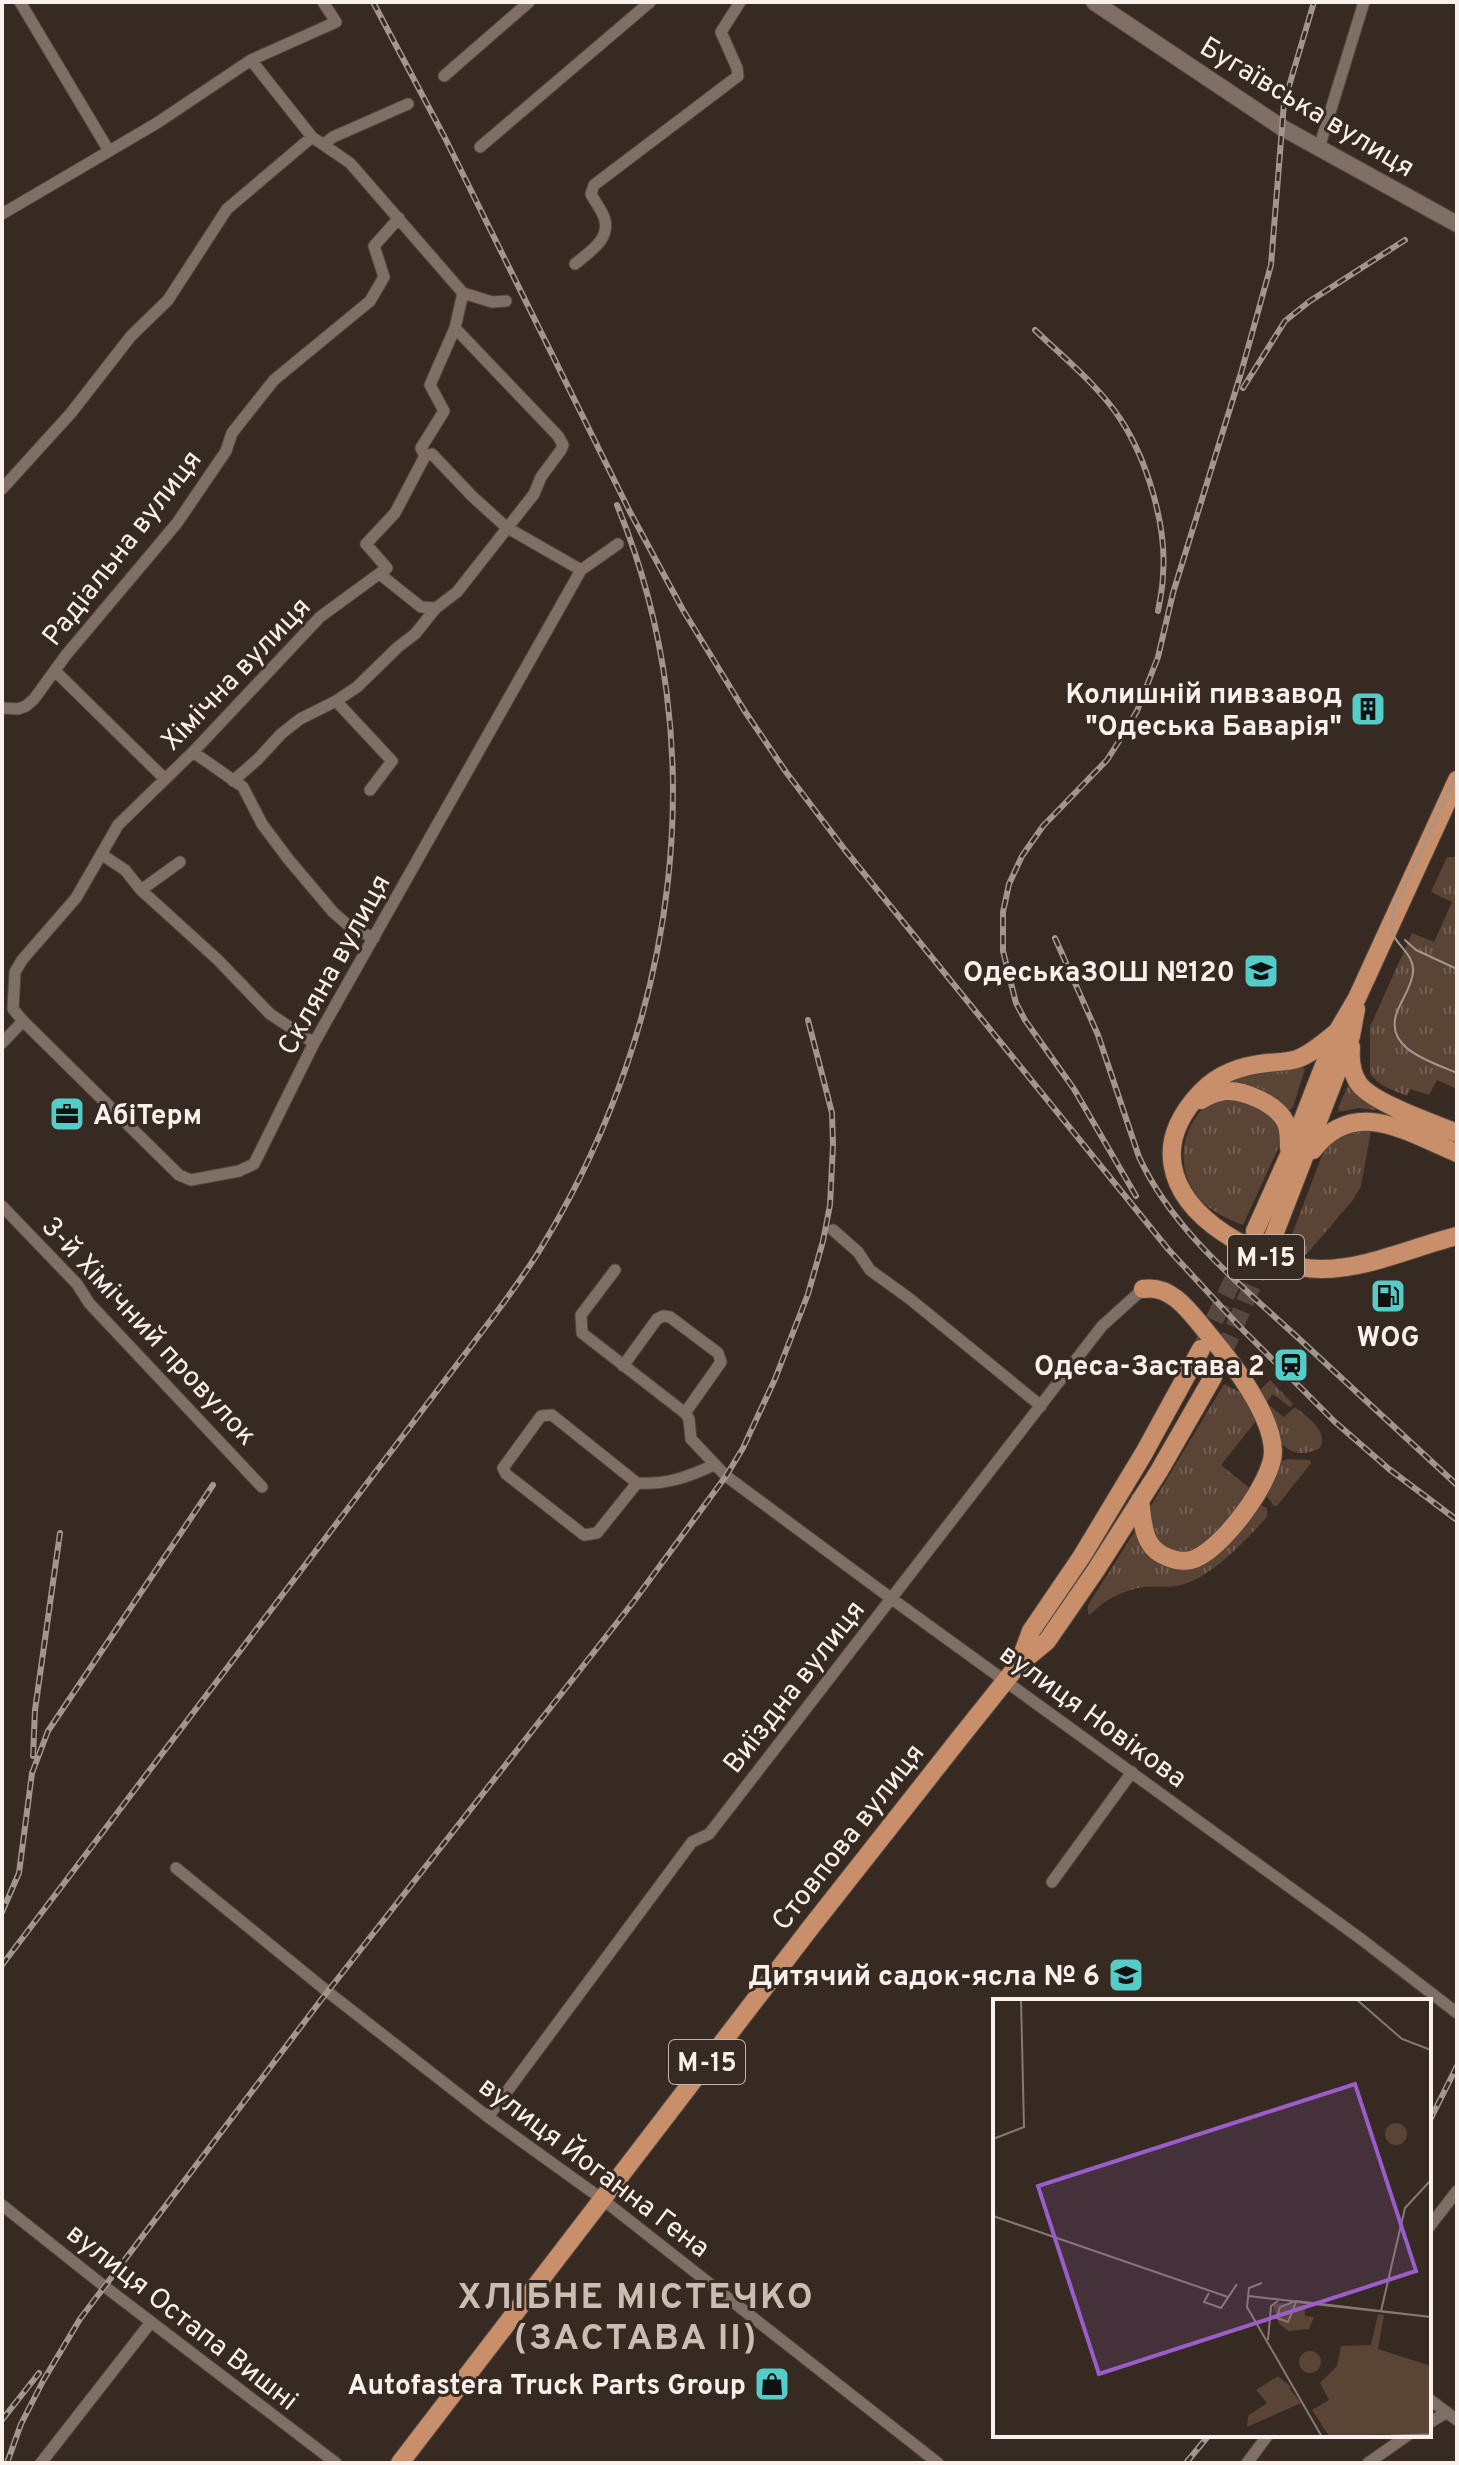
<svg xmlns="http://www.w3.org/2000/svg" width="1459" height="2465" viewBox="0 0 1459 2465" font-family="Overpass,sans-serif">
<style>
.grass{fill:url(#grass-tufts)}
.lines{fill:none;stroke-linecap:round;stroke-linejoin:round}
.primary-tunnel{stroke:#544840;stroke-width:18;stroke-dasharray:18 9;stroke-linecap:butt}
.minor-casing{stroke:#534841;stroke-width:13}
.secondary-casing{stroke:#534841;stroke-width:18}
.primary-casing{stroke:#534841;stroke-width:20}
.minor{stroke:#7f6f66;stroke-width:11}
.secondary{stroke:#7f6f66;stroke-width:16}
.primary{stroke:#c98f6a;stroke-width:18}
.tram{stroke:#a19790;stroke-width:2}
.rail-casing{stroke:#a19790;stroke-width:6}
.rail{stroke:#372a22;stroke-width:3;stroke-dasharray:9;stroke-linecap:butt}
.labels{text-anchor:middle;stroke-width:6;stroke-linejoin:round;paint-order:stroke}
.shield{fill:#372a22;stroke:#c0b5af;stroke-width:2}
.shield-label{font-size:26px;font-weight:bold;fill:#faf1ec}
.street-label{font-size:28px;fill:#faf1ec;stroke:#372a22}
.poi-label{font-size:28px;font-weight:bold;fill:#faf1ec;stroke:#372a22;text-anchor:end}
.district-label{font-size:36px;font-weight:bold;letter-spacing:2px;fill:#cdbcb1;stroke:#372a22}
.inset-road{fill:none;stroke:#857a73;stroke-width:2}
.view{fill:#9b5dca;fill-opacity:0.15;stroke:#9b5dca;stroke-width:4}
.inset-edge{fill:none;stroke:#faf1ec;stroke-width:4}
</style>
<defs>
<pattern id="grass-tufts" width="24" height="20" patternUnits="userSpaceOnUse" patternTransform="scale(2)"><rect width="24" height="20" fill="#5a4436"/><path d="M3 7l-1-3M5 7V3M7 7l1-3M15 17l-1-3M17 17v-4M19 17l1-3" fill="none" stroke="#735f53"/></pattern>
</defs>
<rect width="100%" height="100%" fill="#372a22"/>
<path class="grass" d="M1447,857H1457V1089L1437,1080L1429,1095L1410,1089L1407,1096C1393,1090 1378,1086 1370,1073V1027L1412,933L1434,942L1452,902L1431,892Z
M1301,1066L1305,1069L1293,1107L1290,1110L1248,1086L1231,1081V1077Z
M1349,1083L1378,1105L1376,1110L1358,1108L1339,1112L1338,1108Z
M1214,1098L1248,1102L1275,1119L1283,1138L1243,1225C1228,1219 1211,1212 1200,1199C1172,1167 1182,1122 1214,1098Z
M1353,1129L1371,1131L1361,1186L1353,1200L1306,1255L1287,1248L1322,1155L1335,1138Z
M1270,1380L1293,1404L1290,1407L1273,1394L1266,1403L1284,1417L1294,1408L1298,1409C1310,1420 1328,1431 1320,1448C1280,1469 1269,1420 1257,1393Z
M1224,1384L1242,1393L1256,1421L1221,1465L1252,1490C1235,1512 1199,1567 1167,1547C1152,1538 1151,1525 1149,1509Z
M1287,1459L1310,1460L1311,1463L1277,1506H1274L1266,1495L1279,1462Z
M1259,1505L1267,1508V1517C1247,1539 1211,1578 1181,1585C1169,1588 1156,1586 1144,1587C1123,1590 1104,1600 1090,1615L1088,1614V1605L1135,1531L1177,1567Z"/>
<g class="lines">
<path class="primary-tunnel" d="M1203,1345L1254,1234
M1213,1377L1270,1244"/>
<defs>
<path id="minor" d="M20,2L109,151
M251,60L312,137L350,163L463,293L492,302L506,301
M444,76L529,2
M324,144L333,137L408,104
M480,147L650,2
M1319,148L1364,2
M2,214L157,123L251,60L336,22L323,2
M575,264C589,252 612,239 604,217C601,209 595,202 591,194L594,185L738,76L737,68L721,32L740,2
M425,456L432,454L472,496L506,527L581,570
M2,489L71,413L131,336L168,300L227,209L312,137
M381,575L421,607L436,608
M55,671L165,779
M336,701L392,761L370,790
M2,708L18,709L26,706L34,699L66,655L177,523L226,451L232,433L274,380L370,301L384,277L374,246L399,218
M193,752L243,787L262,824L289,860L333,912L350,927L374,938
M233,781L258,759L281,734L300,719L336,701L357,687L398,647L415,634L436,608L457,592L534,494L541,477L561,450L563,445L558,436L455,328
M101,854L125,870L141,890L218,960L270,1014L314,1043
M141,890L180,862
M23,1021L179,1175L191,1180L239,1171L254,1164L314,1043L581,570L618,544
M2,1043L23,1021L13,1009L15,972L22,960L76,898L118,825L193,752L320,617L387,568L366,544L395,513L425,456L421,448L444,411L430,385L455,328L463,293
M2,1206L77,1284L89,1303L262,1487
M833,1230L858,1252L870,1270L910,1299L1041,1406
M615,1270L581,1315L582,1333L685,1413L689,1419L691,1439L726,1476L892,1599L1361,1939L1457,2013
M623,1366L657,1319L663,1316L670,1317L718,1353L721,1362L685,1413
M637,1483L552,1415L541,1416L503,1468L506,1474L584,1535L597,1533L637,1483C666,1485 688,1477 714,1465
M176,1868L328,1992L488,2117L602,2199L938,2463
M1052,1882L1132,1772
M488,2117L692,1842L709,1834L1102,1326L1143,1289
M2,2205L104,2286L336,2463
M1429,2227L1457,2191
M1429,2399L1457,2420
M1429,2423L1447,2412
M41,2463L151,2322
M1247,2463L1268,2435
M1368,2463L1408,2435"/>
<path id="secondary" d="M1094,2L1281,127L1457,224"/>
<path id="primary" d="M1337,1032C1325,1041 1312,1054 1297,1059C1287,1062 1277,1062 1267,1063C1241,1066 1219,1073 1201,1092C1146,1150 1175,1205 1235,1240C1262,1256 1290,1269 1321,1269C1367,1269 1413,1247 1457,1236
M1351,1047C1350,1059 1352,1074 1359,1084C1373,1103 1433,1123 1457,1133
M1201,1100C1209,1095 1216,1092 1225,1091C1245,1090 1277,1104 1286,1123C1289,1130 1289,1139 1289,1148
M1313,1150C1354,1096 1407,1132 1457,1153
M1255,1231L1289,1155L1337,1032L1357,998L1457,780
M1272,1240L1351,1036L1356,1009
M1140,1500C1142,1513 1142,1530 1149,1542C1153,1549 1159,1554 1167,1557C1174,1560 1183,1562 1191,1560C1220,1553 1273,1481 1273,1452C1273,1416 1232,1362 1209,1335C1192,1315 1173,1284 1143,1289
M1020,1661L1031,1631L1082,1556L1144,1453L1201,1349
M400,2463L811,1927L959,1739L1018,1665L1047,1641L1096,1570L1159,1471L1213,1377"/>
</defs>
<use href="#minor" class="minor-casing"/>
<use href="#secondary" class="secondary-casing"/>
<use href="#primary" class="primary-casing"/>
<use href="#minor" class="minor"/>
<use href="#secondary" class="secondary"/>
<use href="#primary" class="primary"/>
<path class="tram" d="M1457,773C1442,806 1427,839 1411,873C1404,888 1392,906 1391,924C1390,943 1415,952 1413,972C1412,986 1402,999 1397,1012C1383,1049 1432,1062 1457,1073
M1405,940L1416,950L1457,969"/>
<defs>
<path id="rail" d="M373,2L445,138L630,512L683,610L744,710L786,772L845,850L1168,1249L1240,1327L1335,1422L1389,1469L1457,1520
M1035,330C1064,358 1099,386 1121,420C1147,460 1167,526 1163,574C1163,587 1160,599 1158,611
M1243,388L1285,321L1310,301L1405,240
M1055,938L1098,1035L1139,1157C1172,1229 1238,1283 1295,1335C1349,1385 1403,1435 1457,1485
M1136,1196L1074,1089L1025,1020L1016,1003L1003,951V912L1009,884L1022,856L1043,826L1107,760L1121,738L1137,711L1158,657L1173,593L1241,373L1271,265L1284,103L1314,2
M33,1756L35,1710L60,1533
M2,1912L19,1873L32,1773L48,1731L213,1485
M2,1965L496,1313C513,1290 530,1267 544,1243C677,1022 717,747 617,505
M1429,2122L1457,2066
M2,2420L39,2373
M7,2463L21,2424L43,2381L80,2319L321,2000L634,1601L726,1476L743,1448L775,1379L808,1294L823,1241L830,1205L833,1145L832,1113L808,1020
M1186,2463L1209,2435"/>
</defs>
<use href="#rail" class="rail-casing"/>
<use href="#rail" class="rail"/>
</g>
<defs>
<symbol id="building-square" viewBox="-11 -11 22 22"><rect x="-9" y="-9" width="18" height="18" rx="4" fill="#54cdc8" stroke="#372a22"/><path d="M-4-6H4V6H1V3H-1V6H-4ZM-2.5-4.3h1.7v1.8h-1.7ZM.8-4.3h1.7v1.8H.8ZM-2.5-1h1.7V.8h-1.7ZM.8-1h1.7V.8H.8Z" fill="#111"/></symbol>
<symbol id="school-square" viewBox="-11 -11 22 22"><rect x="-9" y="-9" width="18" height="18" rx="4" fill="#54cdc8" stroke="#372a22"/><path d="M0-5L7-2L0 1L-7-2ZM-4 1L0 2.5L4 1V4Q0 6-4 4Z" fill="#111"/></symbol>
<symbol id="office-square" viewBox="-11 -11 22 22"><rect x="-9" y="-9" width="18" height="18" rx="4" fill="#54cdc8" stroke="#372a22"/><path d="M-6-3h4V-5.5h4V-3h4V5H-6ZM-1-4.5V-3h2v-1.5ZM-6 0V1H6V0Z" fill="#111"/></symbol>
<symbol id="fuel-square" viewBox="-11 -11 22 22"><rect x="-9" y="-9" width="18" height="18" rx="4" fill="#54cdc8" stroke="#372a22"/><path d="M-5.5-6h7V0h2V4h1.3V-2.5L3-4.5l.8-.8L6-3V5H2.5V1h-1V6h-7ZM-4.2-4.7v3.2H.2V-4.7Z" fill="#111"/></symbol>
<symbol id="station-square" viewBox="-11 -11 22 22"><rect x="-9" y="-9" width="18" height="18" rx="4" fill="#54cdc8" stroke="#372a22"/><path d="M-3-6H3Q5-6 5-4V2Q5 4 3 4L4.5 6H3L1.5 4h-3L-3 6H-4.5L-3 4Q-5 4-5 2V-4Q-5-6-3-6ZM-3.5-4v3h7v-3ZM-3.5 1v1.5H-2V1ZM2 1v1.5H3.5V1Z" fill="#111"/></symbol>
<symbol id="shop-square" viewBox="-11 -11 22 22"><rect x="-9" y="-9" width="18" height="18" rx="4" fill="#54cdc8" stroke="#372a22"/><path d="M-5-2.5h2.3a2.7 3.5 0 0 1 5.4 0H5L5.5 6h-11ZM-1.5-2.5h3a1.5 2.3 0 0 0-3 0Z" fill="#111"/></symbol>
</defs>
<g fill-rule="evenodd">
<use href="#building-square" x="1348" y="689" width="40" height="40"/>
<use href="#school-square" x="1241" y="951" width="40" height="40"/>
<use href="#office-square" x="47" y="1094" width="40" height="40"/>
<use href="#fuel-square" x="1368" y="1276" width="40" height="40"/>
<use href="#station-square" x="1271" y="1345" width="40" height="40"/>
<use href="#school-square" x="1106" y="1955" width="40" height="40"/>
<use href="#shop-square" x="752" y="2364" width="40" height="40"/>
</g>
<g class="labels">
<g class="shield">
<rect x="1228" y="1235" width="76" height="44" rx="6"/>
<rect x="669" y="2040" width="76" height="44" rx="6"/>
</g>
<g class="shield-label">
<text x="1266" y="1266">М-15</text>
<text x="707" y="2071">М-15</text>
</g>
<g class="street-label">
<text transform="translate(1308 106) rotate(31)" y="10">Бугаївська вулиця</text>
<text transform="translate(121 547) rotate(-52)" y="10">Радіальна вулиця</text>
<text transform="translate(235 673) rotate(-46)" y="10">Хімічна вулиця</text>
<text transform="translate(333 964) rotate(-61)" y="10">Скляна вулиця</text>
<text transform="translate(150 1330) rotate(47)" y="10">3-й Хімічний провулок</text>
<text transform="translate(793 1686) rotate(-52)" y="10">Виїздна вулиця</text>
<text transform="translate(1094 1715) rotate(36)" y="10">вулиця Новікова</text>
<text transform="translate(847 1836) rotate(-52)" y="10">Стовпова вулиця</text>
<text transform="translate(595 2166) rotate(37)" y="10">вулиця Йоганна Гена</text>
<text transform="translate(183 2316) rotate(38)" y="10">вулиця Остапа Вишні</text>
</g>
<g class="poi-label">
<text x="1342" y="703">Колишній пивзавод<tspan x="1342" dy="32">"Одеська Баварія"</tspan></text>
<text x="1235" y="981">ОдеськаЗОШ №120</text>
<text x="93" y="1124" text-anchor="start">АбіТерм</text>
<text x="1388" y="1346" text-anchor="middle">WOG</text>
<text x="1265" y="1375">Одеса-Застава 2</text>
<text x="1100" y="1985">Дитячий садок-ясла № 6</text>
<text x="746" y="2394">Autofastera Truck Parts Group</text>
</g>
<g class="district-label">
<text x="636" y="2308">ХЛІБНЕ МІСТЕЧКО<tspan x="636" dy="41">(ЗАСТАВА ІІ)</tspan></text>
</g>
</g>
<g transform="translate(993 1999)">
<rect width="438" height="438" fill="#372a22"/>
<path d="M287,304L312,306V317L321,318L316,330L296,332L286,325L280,306ZM385,315L391,316L385,350L438,367V434L336,437L319,411L336,401L327,384L344,367L348,347L378,346ZM296,389L308,404L254,428L255,417Z" fill="#5a4436"/>
<path d="M392 135a11 11 0 1 1 22 0a11 11 0 1 1-22 0ZM306 363a11 11 0 1 1 22 0a11 11 0 1 1-22 0ZM285,377L298,388L275,405L263,391Z" fill="#5a4436"/>
<path class="inset-road" d="M363,0L409,40L438,51M0,140L31,128L28,0M0,217L235,298M269,284L256,289L254,308L329,438M216,294L211,303L228,309L244,285M256,297L438,318M388,312L412,209L438,181M438,318L303,302L287,308L284,319L295,323L303,303L438,318M275,341L278,307L285,302M363,438L438,435"/>
<path class="view" d="M362,85L423,272L106,375L45,187Z"/>
<rect width="438" height="438" class="inset-edge"/>
</g>
<rect width="1459" height="2465" fill="none" stroke="#faf1ec" stroke-width="8"/>
</svg>
